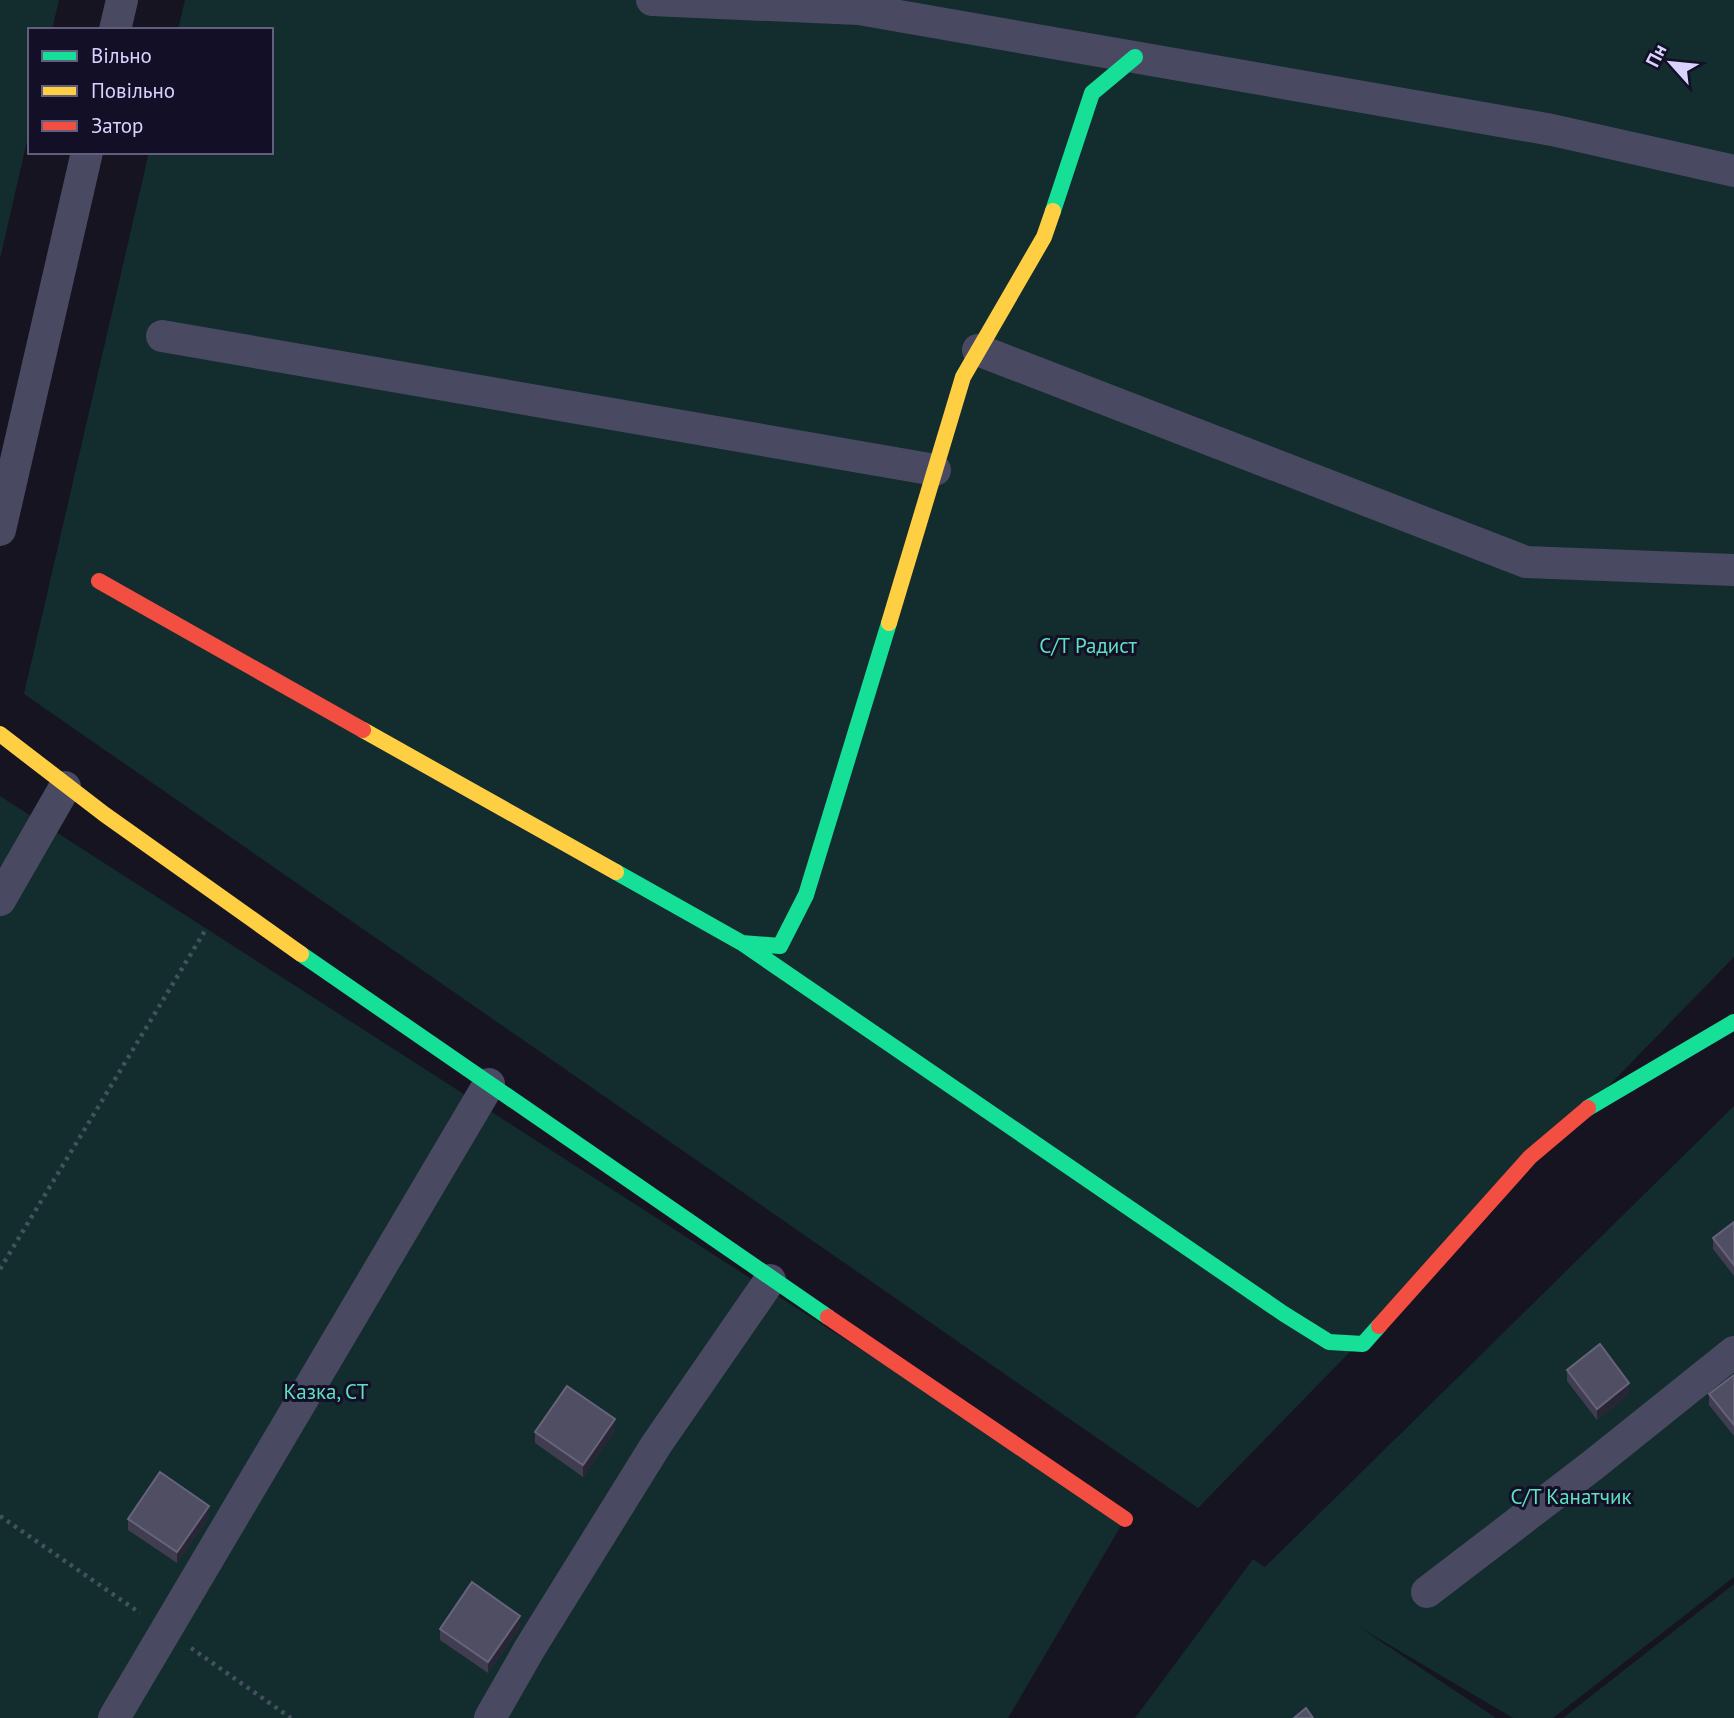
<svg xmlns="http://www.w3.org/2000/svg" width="1734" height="1718" viewBox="0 0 1734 1718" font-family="'PT Sans',sans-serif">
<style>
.green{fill:#132c2d}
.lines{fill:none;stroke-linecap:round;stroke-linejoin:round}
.path{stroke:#44505f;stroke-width:4.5;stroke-dasharray:3.5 5;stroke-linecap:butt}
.street{stroke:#4a4962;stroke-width:32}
.fast{stroke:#16e098;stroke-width:16}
.slow{stroke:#ffcf43;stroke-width:16}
.jam{stroke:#f24e42;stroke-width:16}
.wall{fill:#403d50}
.shaded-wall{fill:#282635}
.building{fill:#504e63;stroke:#66637b;stroke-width:2}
.labels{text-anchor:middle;stroke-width:6;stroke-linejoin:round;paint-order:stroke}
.park-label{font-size:21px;fill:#5fe0c0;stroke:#130f26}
</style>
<rect width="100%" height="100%" fill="#161421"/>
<path class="green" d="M0,0H59L52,30H30V128L0,259Z
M185,0H1734V957L1198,1508L24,694L149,152H271V30H178Z
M0,796L1125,1519L1008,1718H0Z
M1734,1106V1577L1553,1718H1513L1359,1627L1496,1718H1135L1253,1559L1265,1567Z
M1734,1584V1718H1563Z"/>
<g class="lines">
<path class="path" d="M0,1269L206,929
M0,1516L140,1613
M191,1648L291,1718"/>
<path class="street" d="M652,0L859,9L1552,130L1734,171
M115,30L122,0
M162,336L935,470
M978,350L1526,562L1734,570
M0,530L87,152
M0,900L65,787
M1427,1592L1593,1465L1734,1352
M114,1718L489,1084
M490,1718L530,1648L656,1445L770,1280"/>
<path class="fast" d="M1053,211L1092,93L1135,57
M616,872L742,943L780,946L806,895L889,623
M742,943L1284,1314L1329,1342L1363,1344L1379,1326
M301,954L828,1317
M1588,1108L1734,1022"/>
<path class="slow" d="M889,623L963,377L1044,237L1053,211
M363,730L616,872
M0,734L104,814L301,954"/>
<path class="jam" d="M99,581L363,730
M828,1317L1125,1519
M1379,1326L1530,1157L1588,1108"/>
</g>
<path class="wall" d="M1734,1222V1276L1713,1249V1238Z
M1567,1370L1629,1394L1597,1420L1567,1381Z
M1734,1375V1436L1709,1405V1394Z
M615,1430L583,1477L535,1443V1432Z
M209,1517L177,1563L128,1530V1519Z
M520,1627L488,1673L440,1640V1629Z"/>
<path class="shaded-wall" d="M1629,1383V1394L1597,1420V1409Z
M615,1419V1430L583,1477V1465Z
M209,1506V1517L177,1563V1552Z
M520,1616V1627L488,1673V1662Z"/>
<path class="building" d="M1734,1222V1265L1713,1238Z
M1600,1344L1629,1383L1597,1409L1567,1370Z
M1734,1375V1425L1709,1394Z
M567,1386L615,1419L583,1465L535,1432Z
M160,1472L209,1506L177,1552L128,1519Z
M472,1582L520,1616L488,1662L440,1629Z
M1306,1708L1313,1718H1294Z"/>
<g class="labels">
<g class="park-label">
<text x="1088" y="653">С/Т Радист</text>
<text x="326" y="1399">Казка, СТ</text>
<text x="1571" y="1504">С/Т Канатчик</text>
</g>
</g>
<rect x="28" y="28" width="245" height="126" fill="#130f26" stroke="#625e7d" stroke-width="2"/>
<rect x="42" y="51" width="35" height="10" fill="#16e098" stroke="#625e7d" stroke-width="2"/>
<text x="91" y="63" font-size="21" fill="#d9d4ff">Вільно</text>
<rect x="42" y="86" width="35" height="10" fill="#ffcf43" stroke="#625e7d" stroke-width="2"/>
<text x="91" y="98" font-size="21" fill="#d9d4ff">Повільно</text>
<rect x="42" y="121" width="35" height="10" fill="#f24e42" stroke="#625e7d" stroke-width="2"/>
<text x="91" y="133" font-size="21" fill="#d9d4ff">Затор</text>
<g transform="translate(1671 63) rotate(297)" stroke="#130f26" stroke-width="5" paint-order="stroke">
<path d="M0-5L12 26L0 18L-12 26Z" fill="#d9d4ff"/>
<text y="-10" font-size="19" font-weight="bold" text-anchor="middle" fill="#d9d4ff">Пн</text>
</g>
</svg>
